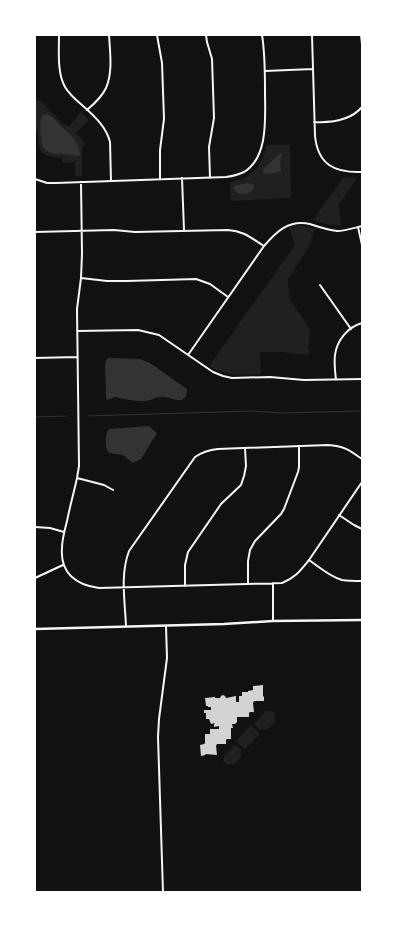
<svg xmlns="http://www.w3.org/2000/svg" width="397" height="927" viewBox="0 0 397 927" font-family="'Sofia Sans Condensed',sans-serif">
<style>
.green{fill:#202020}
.water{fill:#333}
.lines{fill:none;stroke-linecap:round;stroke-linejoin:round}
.stream{stroke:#333;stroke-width:1}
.building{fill:#d3d3d3}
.minor{stroke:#f5f5f5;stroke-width:2}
.tertiary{stroke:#f5f5f5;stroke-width:2.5}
</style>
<rect width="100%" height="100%" fill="#111"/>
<path class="green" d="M35,101H41L64,125L69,126L81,112L89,120L76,133L82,139L85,145L82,146V176H75V162L62,163V158C40,156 39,153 38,132L36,130Z
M267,145H290L291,198L231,201L230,182C234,181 238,180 242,179C256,173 264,159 267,145Z
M344,177L357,178L338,206L342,225C331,226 322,223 313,220Z
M293,226H304L315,229L307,250L288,279C289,286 288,295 291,301C296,310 309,324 310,333C310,338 308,344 308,349H310L309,355L282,352H260L261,374C242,375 227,377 209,366L295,245L289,228Z
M271,710L275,714V722L268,729L260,730L254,724L259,718H261V716L266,711H269Z
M251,725L260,734L245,749L236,741Z
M235,745L241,750V757L235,764H227L223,761L224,759V756L225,755H227V753Z"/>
<path class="water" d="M47,114C53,116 57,122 62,127C70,135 80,141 80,155L78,156C61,151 42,161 41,137C40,129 39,122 43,115Z
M281,153H282L280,162L281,170L280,172L265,174L263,173C263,170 263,168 266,167L277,156Z
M247,183L253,184L254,188C250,195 244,194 237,193L234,189V186Z
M109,358L140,359L150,363L187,389L186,396L182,400C176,401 171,398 164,397C157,396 152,400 146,401C135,402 125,399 115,397L107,400L106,398L105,365L106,360Z
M149,426L157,433L141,459L133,463L123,455L109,453C104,447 105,435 109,429Z"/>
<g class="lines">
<path class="stream" d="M88,416L251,411L283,413L362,411
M35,417L67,416"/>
</g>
<path class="building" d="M263,685V696L264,697V701H254L253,703L254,712H250L249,713V717H237V722L235,724H232L233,728H231V739H227L226,740V744H217L216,746L217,755L206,754L205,755L201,756L200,745L204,744L205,743V734H210V729H219V726L214,727V724L215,723L211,724L209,719H206V713H204V710H211V707H208V706H206L205,698L215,697V698H220L221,696L223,695L225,696L226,698L236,696V702H239V696H242V692H248V691L253,690V686Z"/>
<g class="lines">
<path class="minor" d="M59,35C59,51 57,73 65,87C69,94 76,100 82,105C94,116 106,126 110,142L111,181
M157,35L162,63L164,119L160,150V179
M206,35L207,42L212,59L214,118L209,147L210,178
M312,35L315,136C318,165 335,173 362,172
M361,35L362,44
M265,71L313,69
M87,110C94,104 102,97 106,88C113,72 110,52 109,35
M314,122C332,123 350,121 362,107
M182,178L184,230
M35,179L47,183H56L226,177C233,176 238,175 244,172C269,157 265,116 265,91C265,72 265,53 262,35
M81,182L82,254L81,278L77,309L79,466L77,478C74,492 70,506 67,521C65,529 62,539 62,548C60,573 76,585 99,588L282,583C295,578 300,571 309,560L362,482
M358,227L362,245
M35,232L114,230L135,232L228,230C244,231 251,238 264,246
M81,278L107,281H127L196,279L210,284L228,297
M320,285L351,329
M77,331L138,330L159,335L213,372L223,376L232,378L270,377L304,380L362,379
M188,355L264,246C276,232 289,219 310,224C319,227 327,230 337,231C345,231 354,228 362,226
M35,358L77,357
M336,380C335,371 334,363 335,355C337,340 348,327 362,323
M77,478L104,485L113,490
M339,515L354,525L362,529
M35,527L50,528L64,532
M309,560C319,567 330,577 342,580C349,581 355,581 362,581
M35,578L63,565
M273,583V621
M248,584V561L250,550L255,541L281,514L284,509L298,472L299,467V446
M185,586V565L188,552L221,504L241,485L244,476L246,466L245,448
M126,626C125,601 120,575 129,551L195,457C202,452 209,450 218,449L328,445C344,446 349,450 362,459
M163,892L158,737L159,719L167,658L166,626"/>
<path class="tertiary" d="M35,629L224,624L273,621L362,620"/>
</g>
<rect width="397" height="927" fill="none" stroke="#ffffff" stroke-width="72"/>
</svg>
